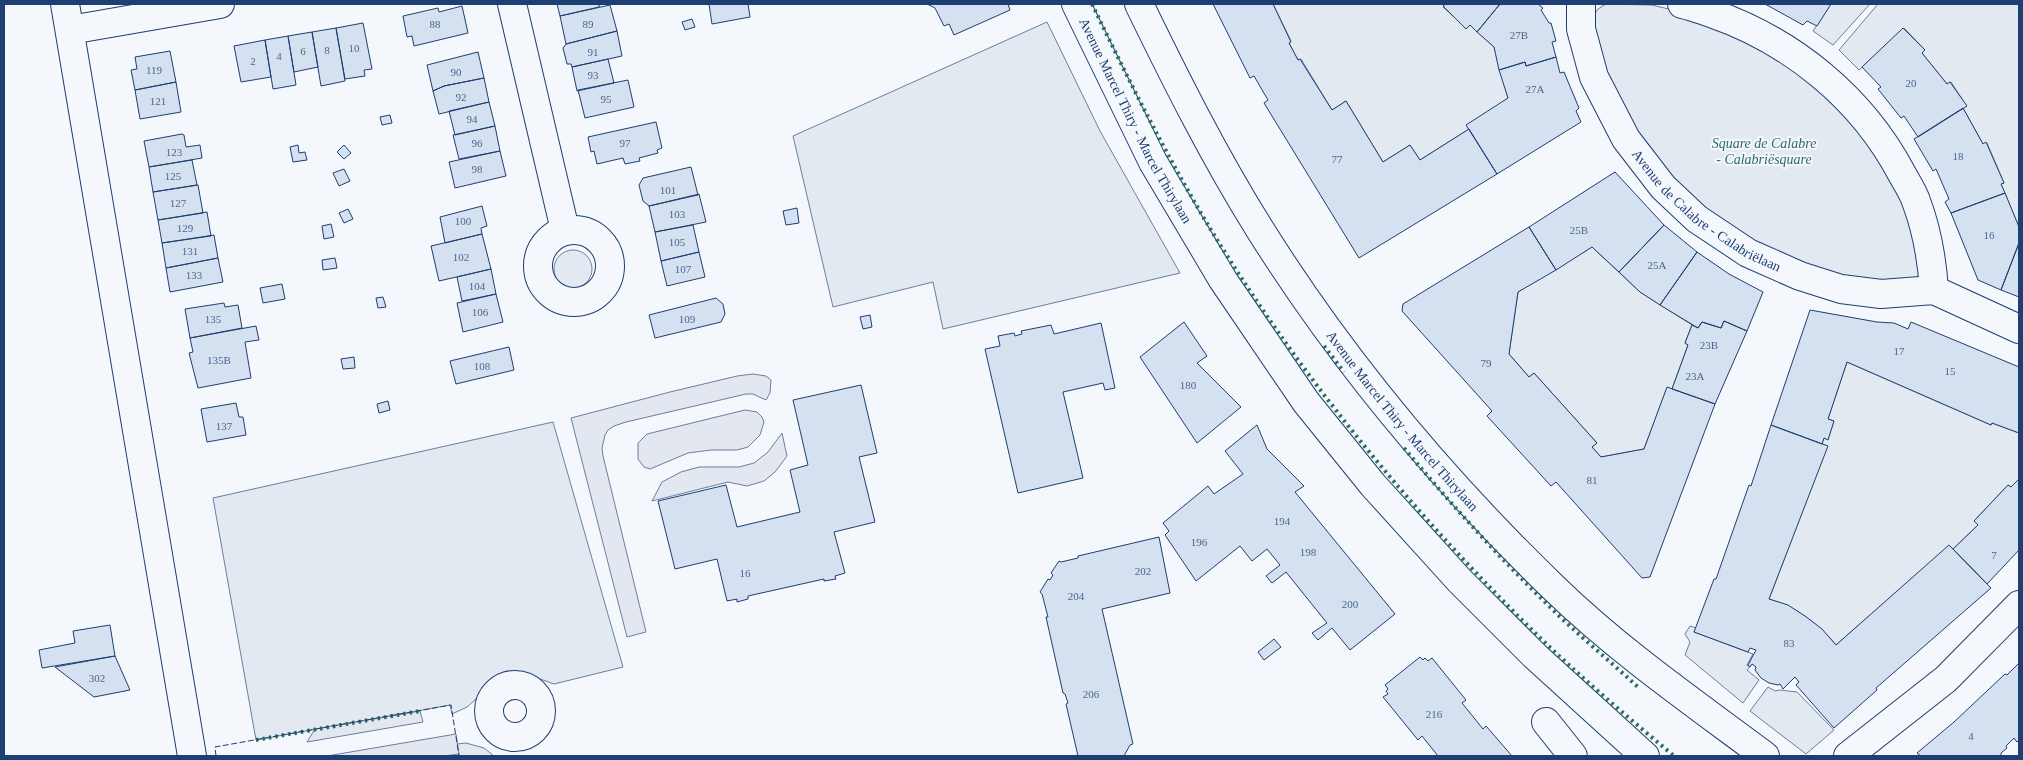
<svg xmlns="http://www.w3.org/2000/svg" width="2023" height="760" viewBox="0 0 2023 760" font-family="'Times New Roman',serif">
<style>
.green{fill:#e3e9f0;stroke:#687fa3}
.parking{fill:#e3e8f0;stroke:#687fa3}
.building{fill:#d5e0f0;stroke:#1d3f73}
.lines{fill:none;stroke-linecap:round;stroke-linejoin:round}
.minor-casing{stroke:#1d3f73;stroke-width:30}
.major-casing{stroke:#1d3f73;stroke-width:30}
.minor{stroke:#f4f7fb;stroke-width:28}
.major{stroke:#f4f7fb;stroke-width:28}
.hedge{stroke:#2c6c60;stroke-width:4;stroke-dasharray:2.5 4;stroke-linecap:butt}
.fence{stroke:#1d3f73;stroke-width:1;stroke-dasharray:6 2.5;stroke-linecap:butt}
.labels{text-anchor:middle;stroke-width:4;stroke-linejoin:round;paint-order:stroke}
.number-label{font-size:11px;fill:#4b6792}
.street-label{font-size:14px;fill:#1d3f73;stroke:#f4f7fb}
.park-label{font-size:14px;font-style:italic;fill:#2c6c60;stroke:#f4f7fb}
</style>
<rect width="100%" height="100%" fill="#f4f7fb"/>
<path class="green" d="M1273,4H1446L1443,7L1466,28L1470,25L1494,47L1508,98L1469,129L1420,160L1410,145L1383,162L1346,101L1332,110L1301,59L1298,60L1289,43L1291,41Z
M1606,4L1652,5L1710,19L1820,84L1899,181L1923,266L1918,276L1909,284L1843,282L1740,240L1666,179L1608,89L1592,18L1598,9Z
M1831,4H1870L1833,45L1813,31Z
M1878,4H2019V227L2001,184L2004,183L1987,143L1983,144L1963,108L1966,105L1951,82L1947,84L1922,53L1925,50L1904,28L1859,70L1839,50Z
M1047,22L1100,131L1180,273L943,329L933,282L833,307L793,136Z
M1592,247L1640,292L1692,325L1685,343L1688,345L1672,389L1667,388L1644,449L1601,457L1592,447L1597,443L1534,373L1529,377L1509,354L1518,292Z
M554 269a19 19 0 1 1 38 0a19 19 0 1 1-38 0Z
M1847,362L1991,425L1992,423L2019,433V479L2011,487L2008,485L1974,521L1978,525L1953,549L1949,546L1836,645C1818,623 1797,608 1769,599L1827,446L1822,444L1824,438L1828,439L1834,421L1828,419Z
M553,422L623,667L554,684L521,672L506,671L490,679L475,700L467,707L452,714L450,705L256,740L213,498Z
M1690,626L1696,628L1694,632L1753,654L1747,665L1750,667L1747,670L1759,680L1743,703L1685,655L1690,642L1685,634Z
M1768,687L1775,691L1780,690L1797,692L1834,730L1806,754L1750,711Z
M466,743L484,748L494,756H459L457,744Z"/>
<path class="parking" d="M753,374L766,376L771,380L770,393L766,400L753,394H746L626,422L614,426L608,430L605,435L602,448L603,456L646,632L627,637L571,418L670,392L737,376Z
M745,410L757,412L762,417L764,422L760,435L748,447L737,450H711L688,453L650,469L644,467L638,459V443L647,434Z
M782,433L787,456L775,472L764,481L747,486L728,482L652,501L662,482L681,472L699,467H739L754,463L768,452Z
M420,711L423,722L307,742L315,729Z
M456,734L459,754L444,756H327Z"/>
<path class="building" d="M557,4H605L599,5V7L560,16Z
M709,4H748L750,17L712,24Z
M927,4H1008L1010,10L954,35L949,24L944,26L935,8Z
M1213,4H1273L1291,42L1289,43L1298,60L1300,59L1332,110L1346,101L1383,162L1410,145L1420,160L1469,129L1497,174L1359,258L1264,103L1268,100L1254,76L1250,78Z
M1446,4H1500L1477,32L1470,25L1466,29L1443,6Z
M1500,4H1538L1543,8L1541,10L1549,23H1551L1556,41L1552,42L1556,57L1526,66L1525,62L1499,70L1494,47L1477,32Z
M1765,4H1831L1817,26L1807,21L1803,25Z
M610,5L617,31L566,44L560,16Z
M462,6L468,33L414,46L412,36L407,37L403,16L438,8L439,12Z
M692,19L695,27L685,30L682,22Z
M363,23L372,69L364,70L365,76L345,79L336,28Z
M336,28L345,81L321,86L312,32Z
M1903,28L1925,50L1922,53L1947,84L1950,82L1967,106L1918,137L1904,116L1901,118L1878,89L1881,87L1862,67Z
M617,31L622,56L572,67L571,64H567L563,48L566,44Z
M312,32L318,67L294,72L288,36Z
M288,36L296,85L273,89L265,40Z
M265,40L271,77L241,82L234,46Z
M170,51L176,82L135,90L131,70L137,69L135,57Z
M478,52L484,78L444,86L433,91L427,65Z
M1556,57L1560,73L1564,72L1579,108L1576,111L1581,122L1497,174L1466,125L1508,98L1499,70L1525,62L1526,66Z
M608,59L614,83L577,91L572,67Z
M484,78L489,102L439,114L433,91L444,86Z
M628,80L634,107L585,118L578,90Z
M176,82L181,112L140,119L135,90Z
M489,102L495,126L455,135L449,111Z
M1963,108L1983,144L1986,142L2004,183L2001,184L2005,193L1951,213L1945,202L1949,199L1936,169L1933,171L1914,139Z
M390,115L392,123L382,125L380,117Z
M656,122L662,148L657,150L658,153L639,158L640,161L625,164L623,158L597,164L594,151L591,152L588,137Z
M495,126L500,151L459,159L453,135Z
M182,134L184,135L186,147L200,145L202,158L149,167L144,141Z
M298,145L299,153L305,152L307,160L293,162L290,147Z
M344,145L351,153L344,159L337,152Z
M500,151L506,176L455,188L449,162Z
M192,160L197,185L153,192L149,167Z
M691,167L698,195L649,206L643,201L639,185L643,178Z
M344,169L350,181L339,186L333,173Z
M1615,172L1664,225L1619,272L1592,247L1556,270L1529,227Z
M198,185L203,213L158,220L153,192Z
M2005,193L2019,227V243L2001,290L1978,280L1951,213Z
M699,194L706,222L655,232L649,206Z
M482,206L487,226L481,228L482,234L445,243L440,217Z
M797,208L799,223L786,225L783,211Z
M348,209L353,219L344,223L339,213Z
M207,212L211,236L162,243L158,220Z
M331,224L334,237L324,239L322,226Z
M693,225L699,252L661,261L655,232Z
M1664,225L1697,252L1660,305L1640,292L1619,272Z
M1529,227L1556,270L1518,292L1509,354L1529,377L1534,373L1597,443L1592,447L1601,457L1644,449L1667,387L1715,404L1650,577L1642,578L1556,482L1551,486L1487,416L1492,411L1402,311L1403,304Z
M482,234L491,269L439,281L431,246Z
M214,235L218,258L166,268L162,243Z
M2019,243V297L2001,290Z
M699,252L705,277L667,286L661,261Z
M1697,252L1729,274L1763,292L1747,331L1724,321L1721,328L1702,322L1698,328L1660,305Z
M218,258L223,282L170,292L166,268Z
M335,258L337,268L323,270L322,260Z
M491,269L496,294L462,301L457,277Z
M282,284L285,299L263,303L260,288Z
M496,294L503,322L463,332L457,303Z
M383,297L386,307L378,308L376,298Z
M716,298L723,304L725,314L721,322L655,338L649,315Z
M224,303L225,307L238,305L242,328L190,338L185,309Z
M1810,310L1877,322L1894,323L1908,329L1911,322L2019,367V433L1992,423L1991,425L1847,362L1828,419L1834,421L1828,440L1824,438L1822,444L1771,425Z
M870,315L872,327L863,329L860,317Z
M1724,321L1747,331L1715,404L1672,389L1688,345L1685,343L1692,325L1698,328L1702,322L1721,328Z
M1184,322L1207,356L1197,363L1241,407L1197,443L1140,357Z
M1101,323L1115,388L1105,390L1103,383L1063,392L1083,478L1018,493L985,349L1000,346L998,336L1014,333L1015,336L1022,334L1021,331L1051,325L1054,334Z
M256,326L259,340L245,342L251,378L198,388L189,353L193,352L190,338Z
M509,347L514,370L456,384L450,361Z
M354,357L355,368L343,369L341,359Z
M861,385L877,453L859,457L875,522L834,532L845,573L835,576L836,579L824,581V579L748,596V599L737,602V599L727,601L717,559L675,569L658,501L726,485L737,527L800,512L790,470L808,465L793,400Z
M388,401L390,410L379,413L377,404Z
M236,403L239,417H243L246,435L207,442L201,409Z
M1257,425L1267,449L1304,486L1295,492L1395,614L1350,650L1332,628L1318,640L1312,633L1327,623L1286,572L1272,583L1266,576L1280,565L1267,549L1252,561L1240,546L1196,581L1165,535L1169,531L1163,523L1208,486L1214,494L1243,474L1225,451Z
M1771,425L1828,446L1769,599L1788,605L1805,616L1822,629L1836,645L1949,545L1991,588L1876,688L1877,690L1834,728L1796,685L1799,682L1795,677L1783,689L1780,684L1778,685L1769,683L1761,678L1755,670L1756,667L1752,664L1750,667L1748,665L1756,650L1750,648L1748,652L1694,632L1714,579H1716L1749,485L1751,486Z
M2019,479V550L1987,584L1953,549L1978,525L1974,521L2008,485L2011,487Z
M1159,537L1170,593L1102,609L1133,744L1130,745L1124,756H1078L1066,704L1068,703L1065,694L1063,693L1046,617H1048L1042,594L1040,592L1048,579L1050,580L1053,575L1051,573L1059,561L1061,562L1078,558V556Z
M110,625L115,656L42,668L39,650L75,643L73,631Z
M1274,639L1281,647L1264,660L1258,652Z
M115,656L130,690L94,697L55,667Z
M1420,657L1423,660L1425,658L1428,661L1432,658L1466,700L1462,703L1483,729L1486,726L1512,756H1438L1422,736L1418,740L1383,697L1388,694L1386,691L1388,689L1385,685Z
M2019,663V740L2017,742L2014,738L2006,746L2007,748L2001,753V756H1921L1917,753L1954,722L2005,674L2007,675Z"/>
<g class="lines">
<defs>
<g id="minor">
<path d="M65,4L192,756"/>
<path d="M512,4L565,230"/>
<path id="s1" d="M1581,4V29L1594,77L1626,139L1663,187L1697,219L1748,253L1800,276L1841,289L1881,294L1934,290L2019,329"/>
<path d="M1682,4C1692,6 1702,10 1711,13C1792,41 1862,98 1902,174C1907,183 1913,192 1916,201C1927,230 1932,259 1934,290"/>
<path d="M70,30L220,4"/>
<circle cx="574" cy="266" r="36"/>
<circle cx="515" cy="711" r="26"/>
<path d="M1546,722L1573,756"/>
<path d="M1848,756L1946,679L2019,605"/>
</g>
<g id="major">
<path id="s2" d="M1076,4L1153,162L1223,280L1306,402L1373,485L1460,581L1535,656L1645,756"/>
<path id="s3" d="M1139,4C1176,80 1214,156 1259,228C1341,359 1444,482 1555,589C1619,651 1694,703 1765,756"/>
</g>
</defs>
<use href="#minor" class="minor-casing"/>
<use href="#major" class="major-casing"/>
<use href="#minor" class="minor"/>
<use href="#major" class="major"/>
<path class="hedge" d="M1092,4C1129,81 1167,157 1211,230C1299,374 1407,506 1527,625C1573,671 1624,714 1674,756
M1324,346L1344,372
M1404,448C1450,503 1497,555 1548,605C1577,634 1610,661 1640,689
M256,740L420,711"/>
<path class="fence" d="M216,756L215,747L451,705L459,756"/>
</g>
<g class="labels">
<g class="number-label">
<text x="435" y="28">88</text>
<text x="588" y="28">89</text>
<text x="1519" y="39">27B</text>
<text x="354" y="52">10</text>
<text x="327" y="54">8</text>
<text x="303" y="55">6</text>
<text x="593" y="56">91</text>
<text x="279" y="60">4</text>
<text x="253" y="65">2</text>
<text x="154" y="74">119</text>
<text x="456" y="76">90</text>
<text x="593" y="79">93</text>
<text x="1911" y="87">20</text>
<text x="1535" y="93">27A</text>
<text x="461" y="101">92</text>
<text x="606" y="103">95</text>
<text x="158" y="105">121</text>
<text x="472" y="123">94</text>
<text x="477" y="147">96</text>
<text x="625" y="147">97</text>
<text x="174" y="156">123</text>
<text x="1958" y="160">18</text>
<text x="1337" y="163">77</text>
<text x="477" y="173">98</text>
<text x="173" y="180">125</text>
<text x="668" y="194">101</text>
<text x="178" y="207">127</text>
<text x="677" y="218">103</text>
<text x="463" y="225">100</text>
<text x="185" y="232">129</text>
<text x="1579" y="234">25B</text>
<text x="1989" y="239">16</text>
<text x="677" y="246">105</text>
<text x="190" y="255">131</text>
<text x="461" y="261">102</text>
<text x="1657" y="269">25A</text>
<text x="683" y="273">107</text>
<text x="194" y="279">133</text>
<text x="477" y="290">104</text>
<text x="480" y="316">106</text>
<text x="213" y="323">135</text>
<text x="687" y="323">109</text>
<text x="1709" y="349">23B</text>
<text x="1899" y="355">17</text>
<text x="219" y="364">135B</text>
<text x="1486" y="367">79</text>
<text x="482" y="370">108</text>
<text x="1950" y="375">15</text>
<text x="1695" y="380">23A</text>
<text x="1188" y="389">180</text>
<text x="224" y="430">137</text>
<text x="1592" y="484">81</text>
<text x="1282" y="525">194</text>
<text x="1199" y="546">196</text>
<text x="1308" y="556">198</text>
<text x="1994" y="559">7</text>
<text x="1143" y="575">202</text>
<text x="745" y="577">16</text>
<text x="1076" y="600">204</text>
<text x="1350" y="608">200</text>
<text x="1789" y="647">83</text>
<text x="97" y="682">302</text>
<text x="1091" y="698">206</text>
<text x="1434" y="718">216</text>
<text x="1971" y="740">4</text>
</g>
<g class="street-label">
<text dy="5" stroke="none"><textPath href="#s2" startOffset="131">Avenue Marcel Thiry - Marcel Thirylaan</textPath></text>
<text dy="5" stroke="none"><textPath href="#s1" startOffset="254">Avenue de Calabre - Calabriëlaan</textPath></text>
<text dy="5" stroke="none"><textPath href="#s3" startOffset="495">Avenue Marcel Thiry - Marcel Thirylaan</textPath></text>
</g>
<g class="park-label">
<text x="1764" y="148">Square de Calabre<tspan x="1764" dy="16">- Calabriësquare</tspan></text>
</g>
</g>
<rect width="2023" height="760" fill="none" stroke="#1d3f73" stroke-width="10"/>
</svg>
